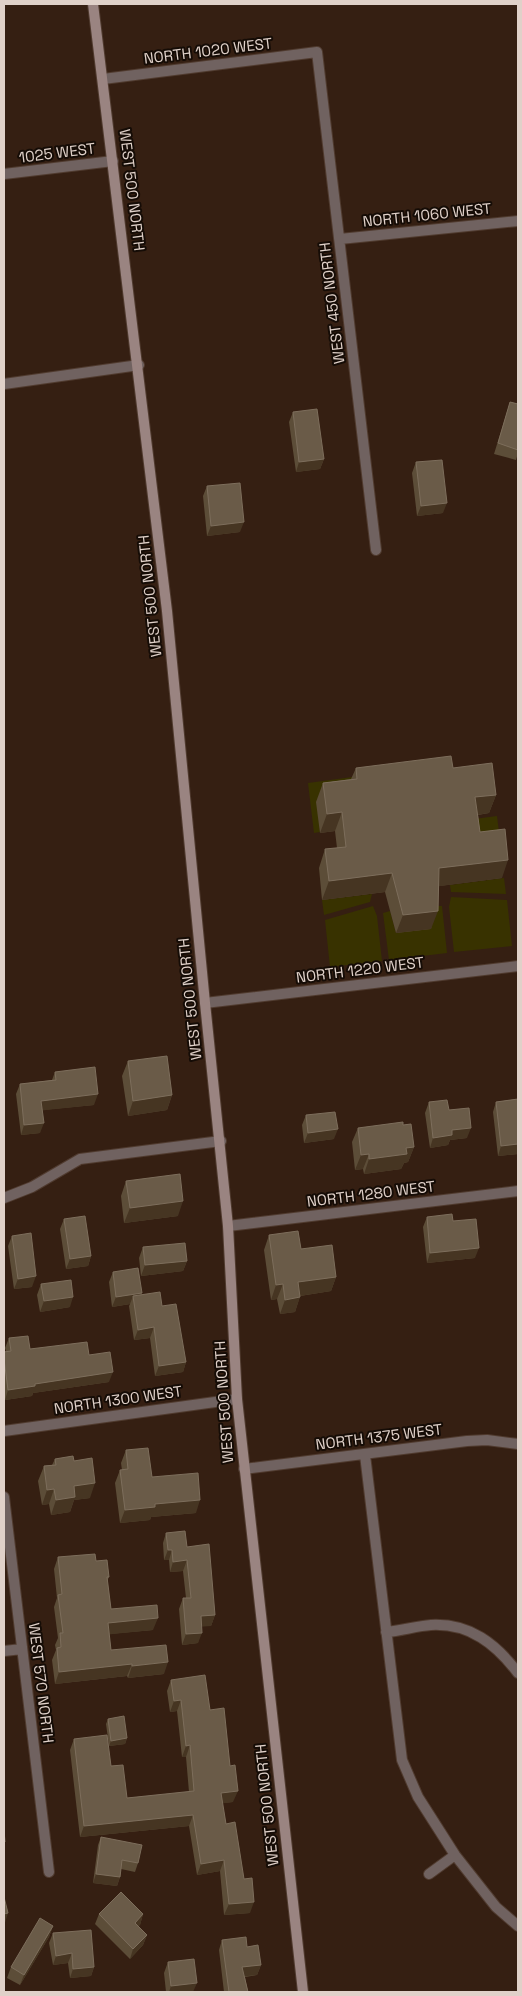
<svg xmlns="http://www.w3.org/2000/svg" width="522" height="1996" viewBox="0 0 522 1996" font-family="'Space Grotesk',sans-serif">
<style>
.green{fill:#383200}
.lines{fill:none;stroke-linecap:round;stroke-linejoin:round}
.street-casing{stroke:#503b2f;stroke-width:12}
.secondary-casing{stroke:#503b2f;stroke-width:12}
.street{stroke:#706260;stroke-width:10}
.secondary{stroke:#9a8481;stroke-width:10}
.wall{fill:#5c4d38}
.shaded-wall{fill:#463522}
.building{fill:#6a5b48;stroke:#7d6e5c}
.labels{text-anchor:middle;stroke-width:4;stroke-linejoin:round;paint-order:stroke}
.street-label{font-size:15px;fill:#e0d1c9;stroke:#150c06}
</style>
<rect width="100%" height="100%" fill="#351f12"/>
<path class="green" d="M352,777L353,786L317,802L320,832L314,833L308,783Z
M497,816L500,840L477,843L474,819Z
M504,878L506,894L451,892L450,885Z
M372,894L370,902L324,915L322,900Z
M451,897L507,900L512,946L454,952L449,907Z
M373,906L377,916L382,961L330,967L325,920Z
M432,906H442L447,953L389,960L383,913L390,911L396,933Z"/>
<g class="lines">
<defs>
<path id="street" d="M103,79L317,52L376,550
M4,174L113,161
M340,239L518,221
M4,384L139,365
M205,1003L518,966
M4,1198L32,1187L80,1159L221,1141
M228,1226L518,1191
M4,1431L237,1399
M365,1455L402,1760L418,1797L455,1855L496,1907L518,1926
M244,1469L467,1441L487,1440L518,1444
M4,1497L49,1872
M386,1632C401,1631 416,1626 431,1625C470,1623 496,1644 518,1673
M4,1651L22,1649
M429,1874L455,1855"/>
<path id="secondary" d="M93,4L167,611L205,1003L228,1226L237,1399L303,1992"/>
</defs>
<use href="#street" class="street-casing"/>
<use href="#secondary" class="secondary-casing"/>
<use href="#street" class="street"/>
<use href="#secondary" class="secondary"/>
</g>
<path class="wall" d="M510,402L518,404V453L516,460L494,454Z
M293,412L324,459L320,469L296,472L289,422Z
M416,462L443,513L417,516L412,473Z
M207,486L240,532L207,536L203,496Z
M356,768H453L496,795L489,813L478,815L480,832L502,878L439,886L431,929L396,933L385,892L322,900L319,868L325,849L337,848L335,831L320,833L316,802L323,783L351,779Z
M128,1061L172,1095L167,1110L128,1116L122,1076Z
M55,1072L94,1105L42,1110L40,1133L21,1135L16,1094L20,1084L52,1080Z
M518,1099V1154L498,1156L493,1112L496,1102Z
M429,1102L449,1110L467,1138L450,1140L448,1145L430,1148L425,1113Z
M306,1115L334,1139L304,1143L302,1125Z
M403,1125L414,1147L408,1162L404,1163L401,1169L364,1174L363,1169L355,1170L352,1142L358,1128Z
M126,1181L178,1216L124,1223L121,1196Z
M427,1217L453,1221L475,1258L427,1263L423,1227Z
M64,1219L91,1256L88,1266L66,1269L60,1229Z
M269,1235L336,1277L331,1291L300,1296L295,1312L280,1314L277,1299L271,1300L264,1250Z
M12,1236L32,1287L14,1289L8,1246Z
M143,1247L187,1261L183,1271L141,1276L139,1258Z
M113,1272L142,1293L141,1295L162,1306L186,1362L183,1372L155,1376L150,1338L134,1340L129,1306L130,1304L112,1307L109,1282Z
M41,1284L70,1307L40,1312L37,1295Z
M9,1338L30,1349L89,1355L109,1382L33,1393L32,1396L5,1400L4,1393V1352L6,1351L5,1348Z
M126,1450L152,1477L196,1513L151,1517L150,1520L120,1523L115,1483L120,1470H122L121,1463Z
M55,1459L74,1461L90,1498L74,1500L70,1512L51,1515L49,1504L42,1505L38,1481L44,1466L52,1465Z
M166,1533L187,1547L215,1615L211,1626H201L198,1643L182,1645L179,1609L183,1598H186L183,1571L170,1572L169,1560H164L163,1543Z
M58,1557L96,1561L109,1577L107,1581L111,1609L153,1630L109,1634L111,1650L164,1674L128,1678L127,1676L55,1684L52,1660L56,1650L55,1645L58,1638L54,1607L57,1598L54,1569Z
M171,1680L210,1710L233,1802L222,1803L226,1824L250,1913L224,1915L220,1871L197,1875L189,1826L80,1837L70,1750L74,1739L111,1766L127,1798L189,1792L186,1757H182L177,1711L170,1712L167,1691Z
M108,1719L127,1738L125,1744L109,1746L106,1724Z
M101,1837L138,1863L135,1872L121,1869L120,1877L117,1886L93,1883L98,1845Z
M99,1914H143L140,1925L138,1926L147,1935L143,1945L130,1959L95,1924Z
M53,1926L49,1937L20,1985L7,1978L11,1967Z
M53,1933L94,1967L91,1976L70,1978L68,1963L53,1965L49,1943Z
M222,1940L261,1965L257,1975L245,1977L248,1992H224L219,1950Z
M168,1962L193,1992H166L164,1973Z"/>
<path class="shaded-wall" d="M324,459L320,469L296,472L299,462Z
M447,503L443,513L417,516L421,506Z
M244,522L240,532L207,536L211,526Z
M496,795L489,813L469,816L475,797Z
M342,812L335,831L320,833L327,814Z
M508,860L502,878L433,887L439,868Z
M392,873L385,892L322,900L329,881Z
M438,911L431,929L396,933L403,915Z
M98,1094L94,1105L37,1111L41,1101Z
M172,1095L167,1110L128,1116L133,1101Z
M44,1123L40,1133L21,1135L24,1125Z
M471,1128L467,1138L450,1140L448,1145L430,1148L433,1138L452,1130Z
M338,1129L334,1139L304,1143L308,1133Z
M518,1144V1154L498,1156L501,1146Z
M414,1147L408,1162L404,1163L401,1169L364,1174L369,1159L406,1148Z
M369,1154L363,1169L355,1170L361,1155Z
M183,1201L178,1216L124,1223L130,1208Z
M479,1248L475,1258L427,1263L430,1253Z
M91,1256L88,1266L66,1269L70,1259Z
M187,1261L183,1271L141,1276L145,1265Z
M36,1276L32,1287L14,1289L18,1279Z
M336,1277L331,1291L293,1297L298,1282Z
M283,1284L277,1299L271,1300L276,1285Z
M142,1293L138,1303L133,1296L130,1304L112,1307L116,1297Z
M73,1297L70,1307L40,1312L44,1301Z
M300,1297L295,1312L280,1314L285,1300Z
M154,1327L150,1338L134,1340L138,1330Z
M186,1362L183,1372L155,1376L159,1366Z
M113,1372L109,1382L33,1393L32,1396L5,1400L8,1390L35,1384Z
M95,1483L90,1498L74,1500L70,1512L51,1515L56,1500L74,1486Z
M54,1489L49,1504L42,1505L47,1490Z
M200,1500L196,1513L151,1517L150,1520L120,1523L125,1510L155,1504Z
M168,1550H172L169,1560H164Z
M187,1560L183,1571L170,1572L173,1562Z
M215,1615L211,1626L197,1627L201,1616Z
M158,1618L153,1630L103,1635L108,1623Z
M202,1633L198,1643L182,1645L186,1634Z
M168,1662L164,1674L128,1678L132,1666Z
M132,1664L127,1676L55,1684L59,1672Z
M181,1700L177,1711L170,1712L174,1701Z
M127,1738L125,1744L109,1746L111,1741Z
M190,1745L186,1757H182L186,1746Z
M238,1791L233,1802L217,1804L221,1793Z
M193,1815L189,1826L80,1837L84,1826Z
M224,1860L220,1871L197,1875L201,1864Z
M96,1874L120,1877L117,1886L93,1883Z
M254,1902L250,1913L224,1915L229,1904Z
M8,1913L4,1926V1914Z
M143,1914L140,1925L131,1933L135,1923Z
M53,1926L49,1937L20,1985L24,1975Z
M147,1935L143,1945L130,1959L133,1949Z
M72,1953L68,1963L53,1965L56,1956Z
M261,1965L257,1975L239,1977L242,1967Z
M94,1967L91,1976L70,1978L73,1969Z
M197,1983L193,1992H169L171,1986Z"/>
<path class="building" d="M510,402L518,404V450L498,443Z
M317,409L324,459L299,462L293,412Z
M442,460L447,503L421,506L416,462Z
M240,483L244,522L211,526L207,486Z
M451,756L453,768L492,763L496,795L475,797L480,832L505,829L508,860L439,868L438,911L403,915L392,873L329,881L325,849L346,847L342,812L327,814L323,783L357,779L356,768Z
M167,1056L172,1095L133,1101L128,1061Z
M95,1067L98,1094L41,1101L44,1123L24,1125L20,1084L56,1080L55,1072Z
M518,1099V1144L501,1146L496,1102Z
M447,1100L449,1110L469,1108L471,1128L452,1130V1135L433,1138L429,1102Z
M335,1112L338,1129L308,1133L306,1115Z
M403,1122V1125L411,1124L414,1147L406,1148L407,1154L369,1159V1154L361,1155L358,1128Z
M180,1174L183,1201L130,1208L126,1181Z
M452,1214L453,1221L476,1219L479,1248L430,1253L427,1217Z
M85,1216L91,1256L70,1259L64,1219Z
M298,1231L301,1249L332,1245L336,1277L298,1282L300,1297L285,1300L283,1284L276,1285L269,1235Z
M31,1233L36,1276L18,1279L12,1236Z
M185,1243L187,1261L145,1265L143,1247Z
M138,1268L142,1293L116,1297L113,1272Z
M71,1280L73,1297L44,1301L41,1284Z
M160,1292L162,1306L176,1304L186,1362L159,1366L154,1327L138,1330L133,1296Z
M28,1336L30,1349L87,1342L89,1355L110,1352L113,1372L35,1384V1386L8,1390L4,1359V1352L11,1351L9,1338Z
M148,1448L152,1477L198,1473L200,1500L155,1504V1507L125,1510L120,1470L128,1469L126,1450Z
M73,1456L74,1461L92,1458L95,1483L74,1486L75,1497L56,1500L54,1489L47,1490L44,1466L56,1465L55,1459Z
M185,1531L187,1547L209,1544L215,1615L201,1616L202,1633L186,1634L183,1598H191L187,1560L173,1562L172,1550H168L166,1533Z
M95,1554L96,1561L107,1560L109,1577H107L111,1609L157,1605L158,1618L108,1623L111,1650L166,1645L168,1662L132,1666V1664L59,1672L57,1648L61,1647L60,1633H63L58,1595L62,1594L58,1557Z
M205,1675L210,1710L224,1708L230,1766L235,1765L238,1791L221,1793L226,1824L235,1822L244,1879L252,1878L254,1902L229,1904L224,1860L201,1864L193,1815L84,1826L74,1739L107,1735L111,1766L123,1765L127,1798L194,1791L190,1745L186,1746L181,1700L174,1701L171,1680Z
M124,1716L127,1738L111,1741L108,1719Z
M4,1830L5,1842H4Z
M101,1837L142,1845L138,1863L122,1860L120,1877L96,1874Z
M121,1892L143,1914L135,1923L147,1935L133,1949L99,1914Z
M4,1897L8,1913L4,1914Z
M40,1918L53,1926L24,1975L11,1967Z
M91,1930L94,1967L73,1969L72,1953L56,1956L53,1933Z
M246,1937L247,1947L258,1945L261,1965L242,1967L248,1992H229L222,1940Z
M194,1959L197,1983L171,1986L168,1962Z"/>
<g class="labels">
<g class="street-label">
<text transform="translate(208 51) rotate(-7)" y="5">NORTH 1020 WEST</text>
<text transform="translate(57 153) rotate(-7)" y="5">1025 WEST</text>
<text transform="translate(132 190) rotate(83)" y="5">WEST 500 NORTH</text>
<text transform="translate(427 215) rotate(-6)" y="5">NORTH 1060 WEST</text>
<text transform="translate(332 303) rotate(-97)" y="5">WEST 450 NORTH</text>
<text transform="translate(150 596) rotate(-96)" y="5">WEST 500 NORTH</text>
<text transform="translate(360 970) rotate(-7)" y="5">NORTH 1220 WEST</text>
<text transform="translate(190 999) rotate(-96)" y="5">WEST 500 NORTH</text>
<text transform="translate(371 1194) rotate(-7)" y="5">NORTH 1280 WEST</text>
<text transform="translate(118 1400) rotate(-8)" y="5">NORTH 1300 WEST</text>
<text transform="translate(224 1402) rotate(-94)" y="5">WEST 500 NORTH</text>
<text transform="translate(379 1437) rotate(-7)" y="5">NORTH 1375 WEST</text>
<text transform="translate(41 1683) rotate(83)" y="5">WEST 570 NORTH</text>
<text transform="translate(267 1805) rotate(-96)" y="5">WEST 500 NORTH</text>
</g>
</g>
<rect width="522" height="1996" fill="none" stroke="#e0d1c9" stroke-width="10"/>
</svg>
